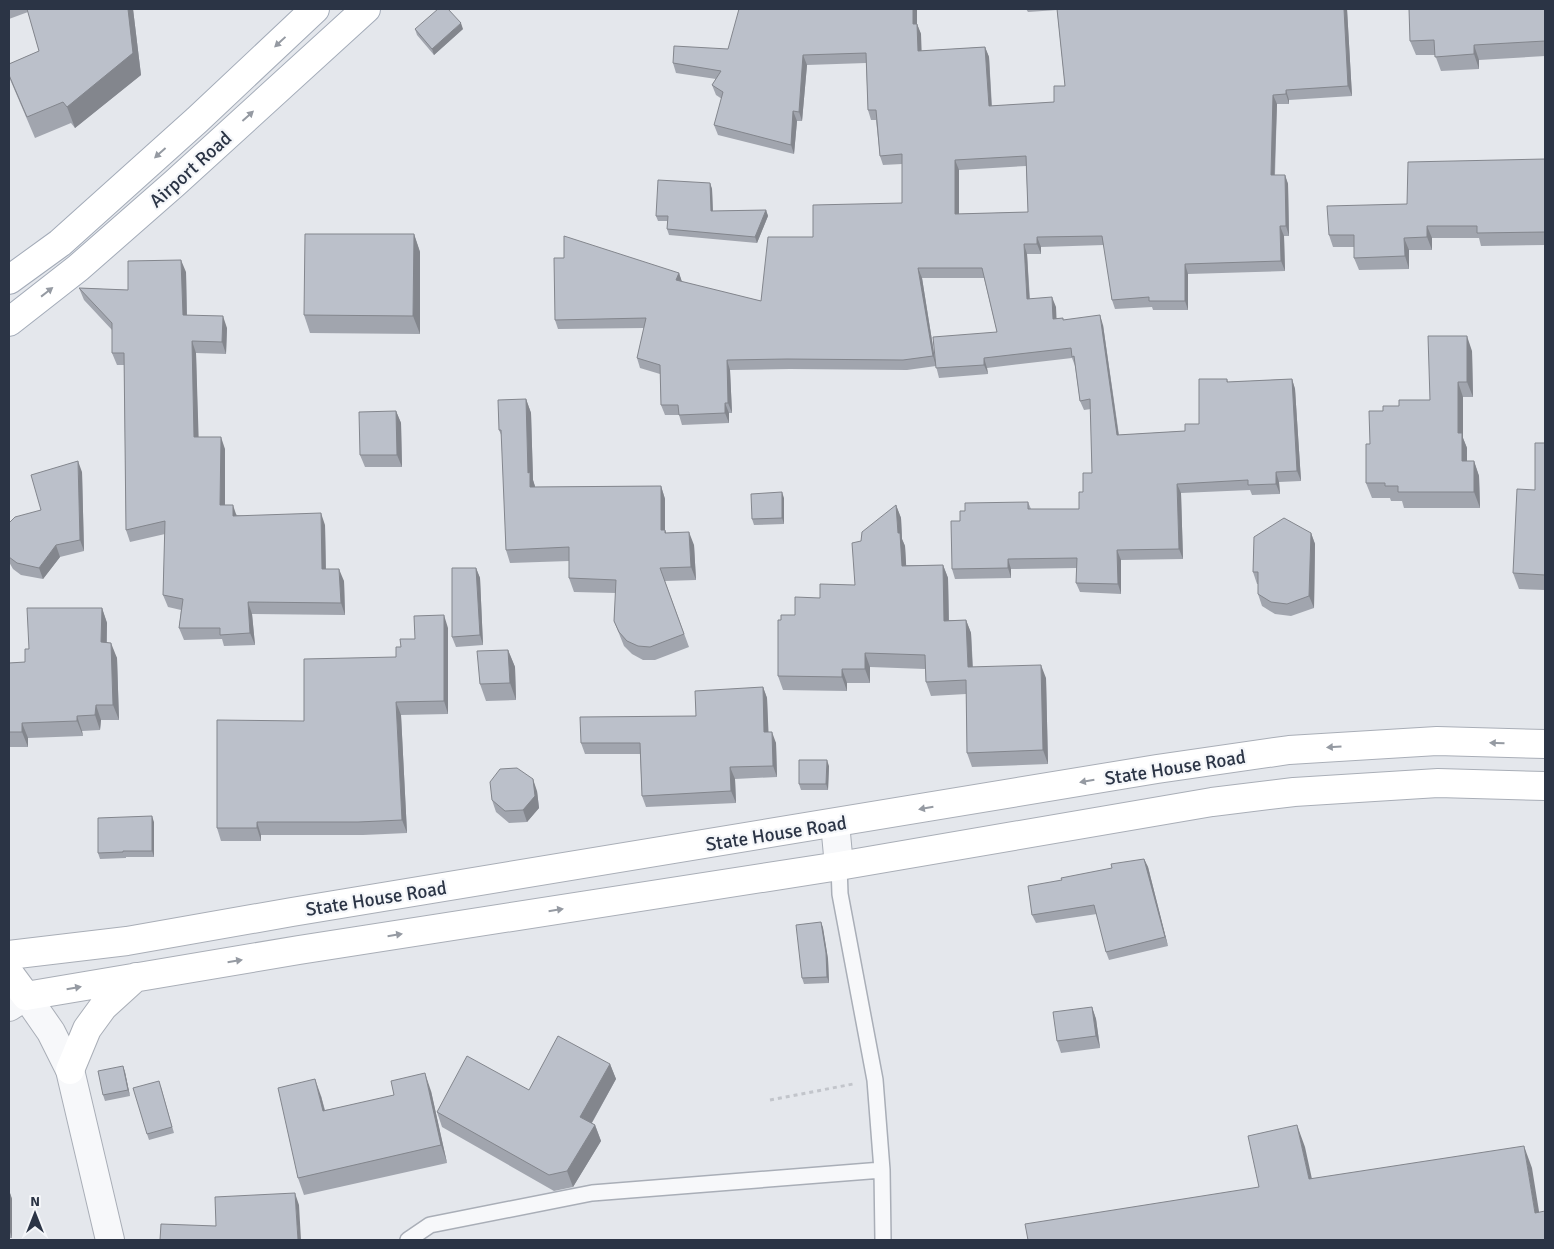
<svg xmlns="http://www.w3.org/2000/svg" width="1554" height="1249" viewBox="0 0 1554 1249" font-family="Signika,sans-serif">
<style>
.lines{fill:none;stroke-linecap:round;stroke-linejoin:round}
.service-casing{stroke:#a9aeb7;stroke-width:18}
.minor-casing{stroke:#a9aeb7;stroke-width:30}
.tertiary-casing{stroke:#a9aeb7;stroke-width:30}
.secondary-casing{stroke:#a9aeb7;stroke-width:30}
.primary-casing{stroke:#a3abb8;stroke-width:30}
.path{stroke:#c2c5cb;stroke-width:3;stroke-dasharray:4 4;stroke-linecap:butt}
.service{stroke:#f7f8fa;stroke-width:15}
.minor{stroke:#f7f8fa;stroke-width:28}
.tertiary{stroke:#f7f8fa;stroke-width:28}
.secondary{stroke:#fff;stroke-width:28}
.primary{stroke:#fff;stroke-width:28}
.wall{fill:#a1a5ae;fill-rule:evenodd}
.shaded-wall{fill:#83868d}
.building{fill:#bbc0ca;stroke:#83868d;fill-rule:evenodd}
.oneway{fill:#959aa2}
.labels{text-anchor:middle;stroke-width:4.5;stroke-linejoin:round;paint-order:stroke}
.street-label{font-size:19px;fill:#2b3445;stroke:#f4f6f9}
</style>
<rect width="100%" height="100%" fill="#e4e7ec"/>
<g class="lines">
<defs>
<path id="service" d="M839,866L840,894L875,1080L882,1170L883,1240
M408,1240L430,1225L592,1193L882,1170"/>
<path id="minor" d="M835,823L839,866
M9,1007L26,996"/>
<path id="tertiary" d="M26,996L51,1032L70,1070L110,1240"/>
<path id="secondary" d="M9,955L127,941L292,912L1157,769L1289,750L1437,741L1545,744
M9,973L26,996L299,950L839,866L1212,802L1294,792L1438,783L1545,786
M70,1070L87,1029L103,1007L136,977"/>
<path id="primary" d="M9,280L60,243L197,120L315,9
M9,322L78,268L175,183L366,9"/>
</defs>
<use href="#service" class="service-casing"/>
<use href="#minor" class="minor-casing"/>
<use href="#tertiary" class="tertiary-casing"/>
<use href="#secondary" class="secondary-casing"/>
<use href="#primary" class="primary-casing"/>
<path class="path" d="M770,1100L853,1084"/>
<use href="#service" class="service"/>
<use href="#minor" class="minor"/>
<use href="#tertiary" class="tertiary"/>
<use href="#secondary" class="secondary"/>
<use href="#primary" class="primary"/>
</g>
<path class="wall" d="M9,9H133L141,75L75,128L71,123L35,138L9,77V64L39,51L28,12L9,19Z
M1026,9H1347L1352,96L1289,100V104H1277L1275,175H1285L1288,184L1289,236H1284L1285,271L1188,274V310H1153L1152,307L1115,309L1112,300L1104,245L1041,247V254H1027L1030,299L1056,307V318H1063V320L1103,325L1119,435L1185,431L1199,424L1227,379L1228,382L1292,379L1295,389L1301,481L1279,482L1280,494L1252,495L1250,490L1181,493L1183,559L1121,560V594L1080,592L1076,583L1077,568L1011,569V578L955,579L952,569L960,521L965,511L1028,502L1031,509H1079L1083,492L1092,473L1091,409L1084,410L1080,401L1075,366L1072,358L987,368L988,374L939,378L936,366L907,370L790,369L730,370L732,413H729V423L682,425L679,415H665L661,405L660,374L640,368L637,358L644,328L558,329L555,320L679,273L682,282L761,301L813,237L902,203V164L883,165L880,156L876,120H871L868,110L866,63L807,65L802,121H797L794,154L718,135L714,125L722,99L716,95L712,85L716,79L676,73L673,63L728,49L917,24L921,34V51L985,47L989,57L992,106L1054,102L1065,86L1057,10L1028,12ZM1026,166L1028,212L959,214V170ZM922,278H984L997,332L935,359Z
M1545,9V56L1479,60V69L1441,71L1435,55H1416L1410,41Z
M415,29H463L434,55L417,35Z
M1545,159V245L1481,246L1479,238H1432V250H1409V269L1359,270L1354,258V247H1333L1329,235L1407,204Z
M710,183L712,189L713,211L766,210L768,216L757,243L669,235L667,229V221H658L656,216Z
M414,234L420,252V334L310,333L304,315Z
M186,272L187,315L227,328L226,354L196,353L198,437L225,449V505L237,515L325,525L326,569L344,581L345,615L252,614L255,645L224,646L222,639L184,640L179,628L181,610L168,607L163,595L165,534L130,542L126,530L124,365H117L112,353V330L84,300L79,288L128,290Z
M1472,351L1473,397H1463V438L1467,448V461H1474L1479,476L1480,508H1404L1402,501H1391L1390,498H1372L1366,483L1370,444L1383,411L1430,400Z
M526,399L531,413L533,480L535,487L661,486L665,499V530L666,533L694,545L696,580L665,581L689,647L655,660H643L632,654L624,646L614,621L616,593L574,592L569,578V561L510,563L506,550L502,437L499,430Z
M396,411L401,423L402,467H365L360,455Z
M1545,443V590L1519,589L1513,573L1535,490Z
M82,472L84,551L60,557L43,579L21,575L13,569L9,562V523L41,510Z
M784,498V524L754,525L752,519Z
M896,505L901,518L902,539L905,546L906,565H943L948,578L949,620H966L971,633L973,667L1046,678L1048,764L972,767L967,753L966,694L931,696L926,682L925,669L870,667V683H847V691L783,690L778,676L781,620L795,615L820,598L855,585L861,541Z
M1311,533L1315,544L1314,608L1291,616L1275,614L1262,606L1258,594V584H1257L1253,572Z
M476,568L480,578L483,645L456,647L452,637Z
M102,608L107,623V642L117,658L119,720H101L100,730L82,731L83,736L28,738V747H9V663L25,662L29,649Z
M448,628V714L401,715L407,833L363,835H261V841H221L217,828L396,657L401,647L415,639Z
M508,650L515,667L516,700L486,701L480,684Z
M763,687L767,698L768,732L776,743L777,777L735,779L736,803L646,807L642,796L640,754H585L581,743L696,716Z
M829,766L828,790H801L799,784Z
M537,791L539,808L527,822L509,823L496,812L492,800Z
M154,822V857H126V858L100,859L98,853Z
M1144,859L1148,867L1168,946L1109,960L1106,952L1097,914L1036,923L1032,915L1112,868Z
M821,922L823,928L828,959L829,983L804,984L802,978Z
M1092,1007L1096,1019L1100,1048L1061,1053L1057,1041Z
M610,1064L616,1079L592,1123L595,1125L601,1141L573,1187L554,1191L442,1127L437,1112L529,1090Z
M123,1066L125,1072L130,1096L105,1101L103,1095Z
M161,1087L174,1133L149,1140L147,1134Z
M431,1091L447,1163L304,1195L298,1178L321,1096L325,1110Z
M9,1190L12,1199V1238H9Z"/>
<path class="shaded-wall" d="M128,9H133L141,75L75,128L67,107Z
M913,9H917V34L913,24Z
M1344,9H1347L1352,96L1348,86Z
M461,23L463,29L434,55L432,49Z
M917,24L921,34L922,61L918,51Z
M1474,45L1479,60V69L1474,54Z
M985,47L989,57L992,116L989,106Z
M803,55L807,65L802,121L799,112Z
M1286,90L1289,100V104L1286,94Z
M1273,95L1277,104L1274,185L1271,175Z
M793,111L797,121L794,154L791,145Z
M955,160L959,170V224L955,214Z
M1285,175L1288,184L1289,236L1286,226Z
M710,183L712,189L713,217L711,211Z
M766,210L768,216L757,243L755,237Z
M1280,226L1284,236L1285,271L1281,261Z
M1427,226L1432,238V250L1427,237Z
M414,234L420,252V334L413,316Z
M1037,237L1041,247V254L1037,244Z
M1404,238L1409,250V269L1405,256Z
M1024,244L1027,254L1030,309L1027,299Z
M181,260L186,272L187,327L183,315Z
M1185,264L1188,274V310L1185,301Z
M918,268L922,278L936,366L933,356Z
M679,273L682,282L676,280Z
M1052,297L1056,307L1057,328L1053,319Z
M1100,315L1103,325L1120,445L1117,435Z
M223,316L227,328L226,354L222,342Z
M1467,336L1472,351L1473,397L1467,382Z
M192,341L196,353L199,449L194,437Z
M984,358L987,368L988,374L984,365Z
M727,360L730,370L732,413L728,403Z
M1292,379L1295,389L1301,481L1297,471Z
M1458,382L1463,397V438L1467,448V476L1462,461L1458,433Z
M526,399L531,413L533,480L535,486V500L530,487L528,473Z
M725,403L729,413V423L725,413Z
M396,411L401,423L402,467L397,455Z
M221,437L225,449V517L220,505Z
M78,461L82,472L84,551L80,540Z
M1474,461L1479,476L1480,508L1474,492Z
M1276,472L1279,482L1280,494L1276,484Z
M1177,484L1181,493L1183,559L1179,549Z
M661,486L665,499V530L670,543L661,530Z
M782,492L784,498V524L782,518Z
M233,505L237,517L233,516Z
M896,505L901,518L902,539L905,546L907,579L902,566L898,533Z
M321,513L325,525L326,581L322,569Z
M689,532L694,545L696,580L691,567Z
M1311,533L1315,544L1314,608L1309,596Z
M56,545L60,557L43,579L39,568Z
M1117,550L1121,560V594L1118,584Z
M1008,559L1011,569V578L1008,568Z
M943,565L948,578L949,634L944,621Z
M476,568L480,578L483,645L480,635Z
M339,569L344,581L345,615L341,603Z
M248,602L252,614L255,645L250,633Z
M102,608L107,623L106,657L101,642Z
M444,615L448,628V714L444,701Z
M966,620L971,633L973,680L968,667Z
M111,643L117,658L119,720L113,705Z
M508,650L515,667L516,700L510,683Z
M865,653L870,667V683L865,669Z
M1041,665L1046,678L1048,764L1043,750Z
M842,669L847,683V691L842,677Z
M763,687L767,698L769,743L764,732Z
M396,702L401,715L407,833L402,820Z
M96,705L101,720L100,730L95,715Z
M77,716L82,731L83,736L77,721Z
M22,723L28,738V747L22,732Z
M772,732L776,743L777,777L773,766Z
M827,760L829,766L828,790L826,784Z
M730,767L735,779L736,803L731,791Z
M533,779L537,791L539,808L527,822L523,810Z
M152,816L154,822V857L152,851Z
M257,822L261,835V841L257,828Z
M1144,859L1148,867L1168,946L1165,937Z
M821,922L823,928L828,959L829,983L827,977Z
M1092,1007L1096,1019L1100,1048L1096,1036Z
M610,1064L616,1079L586,1133L580,1117Z
M123,1066L125,1072L130,1096L128,1090Z
M425,1073L431,1091L447,1163L441,1145Z
M315,1079L321,1096L329,1128L323,1111Z
M595,1125L601,1141L573,1187L567,1171Z
M1297,1125L1305,1147L1317,1202L1309,1179Z
M1524,1146L1532,1168L1543,1236L1535,1213Z
M9,1190L12,1199V1238L9,1229Z
M295,1193L299,1205L301,1240H298Z"/>
<path class="building" d="M27,9H128L133,53L67,107L63,102L27,117L9,75V64L39,51Z
M438,9H448L461,23L432,49L415,29Z
M739,9H913V24H917L918,51L985,47L989,106L1054,102V86H1065L1057,9H1344L1348,86L1286,90V94L1273,95L1271,175H1285L1286,226H1280L1281,261L1185,264V301H1149V297L1112,300L1102,236L1037,237V244H1024L1027,299L1052,297L1053,319L1063,318V320L1100,315L1117,435L1185,431V424H1199V379H1227V382L1292,379L1297,471L1276,472V484L1248,485V480L1177,484L1179,549L1117,550L1118,584L1076,583L1077,558L1008,559V568L952,569L951,521H960V511H965V503L1028,502V509H1079V492H1083V473H1092L1090,399L1080,401L1074,356L1072,357L1071,348L984,358V365L936,368L933,337L997,332L982,268H918L933,356L903,360L787,359L727,360L728,403H725V413L679,415L678,405H661L660,365L637,358L646,318L555,320L554,258H564V236L679,273L676,280L761,301L768,237H813V205L902,203V154L880,156L876,110H868L866,53L803,55L799,112L793,111L791,145L714,125L723,92L712,85L721,71L673,63L674,46L728,49ZM1026,156L1028,212L955,214V160Z
M1409,9H1545V41L1474,45V54L1435,57L1434,40L1410,41Z
M1545,159V232L1477,233V226H1427V237L1404,238L1405,256L1354,258V235H1329L1327,206L1407,204L1408,162Z
M658,180L710,183L711,211L766,210L755,237L667,229L668,216H656Z
M305,234H414L413,316L304,315Z
M181,260L183,315L223,316L222,342L192,341L194,437H221L220,505H233V516L321,513L322,569H339L341,603L248,602L250,633L220,635V628H179L183,599L163,595L165,521L126,530L124,353H112V323L79,288L128,290V261Z
M1428,336H1467V382H1458V433H1462V461H1474V492H1398V486H1385V483H1366V444H1370L1369,411H1383V406H1399V400H1430Z
M526,399L528,473L530,472V487L661,486V530H665V533L689,532L691,567L660,568L684,634L650,647L638,646L627,641L619,632L614,621L616,580L569,578V547L506,550L501,430H499L498,400Z
M396,411L397,455H360L359,412Z
M1535,443H1545V575L1513,573L1517,489L1535,490Z
M78,461L80,540L56,545L39,568L17,563L9,557V523L15,517L41,510L31,475Z
M782,492V518L752,519L751,494Z
M896,505L898,533H900L902,566L943,565L944,621L966,620L968,667L1041,665L1043,750L967,753L966,680L926,682L925,655L865,653V669H842V677L778,676V620H781V615H795V597L820,598V584L855,585L852,543L861,541L862,532Z
M1284,518L1311,533L1309,596L1287,604L1271,602L1258,594V572H1253L1254,537Z
M452,568H476L480,635L452,637Z
M27,608H102L101,642L111,643L113,705H96L95,715L77,716V721L22,723V732H9V663L25,662V649H29Z
M444,615V701L396,702L402,820L358,822H257V828H217V720L304,721V659L396,657V647H401L400,639H415L414,616Z
M508,650L510,683L480,684L477,651Z
M763,687L764,732H772L773,766L730,767L731,791L642,796L640,743H581L580,717L696,716L695,691Z
M799,760H827L826,784H799Z
M517,768L533,779L535,796L523,810L505,811L492,800L490,782L500,769Z
M152,816V851H123V852L98,853V818Z
M1144,859L1165,937L1106,952L1094,905L1032,915L1028,886L1062,880L1061,878L1112,868L1111,864Z
M821,922L826,953L827,977L802,978L796,925Z
M1092,1007L1096,1036L1057,1041L1053,1012Z
M558,1036L610,1064L580,1117L595,1125L567,1171L549,1175L437,1112L467,1056L529,1090Z
M123,1066L128,1090L103,1095L98,1071Z
M425,1073L441,1145L298,1178L278,1088L315,1079L323,1111L394,1095L391,1081Z
M159,1081L172,1127L147,1134L133,1088Z
M1297,1125L1309,1179L1524,1146L1535,1213L1545,1211V1240H1028L1025,1224L1259,1187L1248,1136Z
M295,1193L298,1240H160L161,1224L216,1226L215,1197Z"/>
<defs><path id="oneway-solid" d="M-6-.8H1V-3.2L6.5 0L1 3.2V.8H-6Z" transform="scale(1.25)"/></defs>
<g class="oneway">
<use href="#oneway-solid" transform="translate(280 42) rotate(137)"/>
<use href="#oneway-solid" transform="translate(248 116) rotate(-42)"/>
<use href="#oneway-solid" transform="translate(160 153) rotate(138)"/>
<use href="#oneway-solid" transform="translate(47 292) rotate(-38)"/>
<use href="#oneway-solid" transform="translate(1497 743) rotate(-178)"/>
<use href="#oneway-solid" transform="translate(1334 747) rotate(177)"/>
<use href="#oneway-solid" transform="translate(1087 781) rotate(170)"/>
<use href="#oneway-solid" transform="translate(926 808) rotate(170)"/>
<use href="#oneway-solid" transform="translate(556 910) rotate(-9)"/>
<use href="#oneway-solid" transform="translate(395 935) rotate(-9)"/>
<use href="#oneway-solid" transform="translate(235 961) rotate(-9)"/>
<use href="#oneway-solid" transform="translate(74 988) rotate(-10)"/>
</g>
<g class="labels">
<g class="street-label">
<text transform="translate(190 169) rotate(-42)" y="7">Airport Road</text>
<text transform="translate(1175 767) rotate(-9)" y="7">State House Road</text>
<text transform="translate(776 833) rotate(-9)" y="7">State House Road</text>
<text transform="translate(376 898) rotate(-9)" y="7">State House Road</text>
</g>
</g>
<rect width="1554" height="1249" fill="none" stroke="#2b3445" stroke-width="20"/>
<g transform="translate(35 1214)" stroke="#f4f6f9" stroke-width="4" paint-order="stroke">
<path d="M0-4L9 19L0 12L-9 19Z" fill="#2b3445"/>
<text y="-8" font-size="14" font-weight="bold" text-anchor="middle" fill="#2b3445">N</text>
</g>
</svg>
